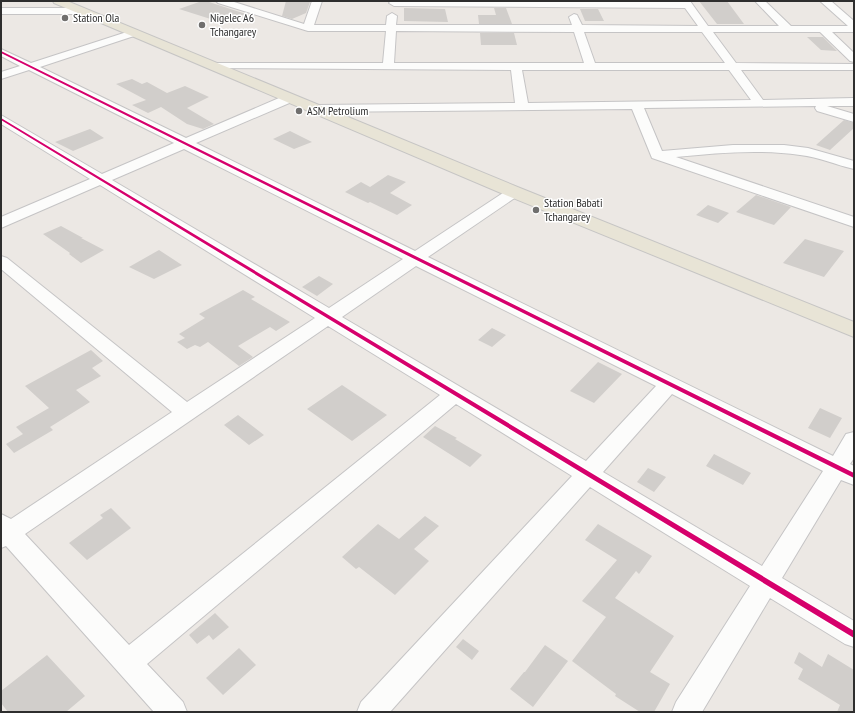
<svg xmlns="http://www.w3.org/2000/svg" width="855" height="713" viewBox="0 0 855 713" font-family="'PT Sans Narrow',sans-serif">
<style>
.building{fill:#d1cecb}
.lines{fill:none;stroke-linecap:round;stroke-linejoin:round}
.minor-casing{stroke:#c5c4c5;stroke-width:2}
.major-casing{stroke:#c6c5c4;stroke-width:2}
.minor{fill:#fcfcfb;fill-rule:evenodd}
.major{fill:#e8e4d6;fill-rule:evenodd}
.cycleway-casing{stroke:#fff;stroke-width:3}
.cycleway{fill:#d6006c;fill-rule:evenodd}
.poi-dot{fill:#706f6e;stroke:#fff;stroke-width:1.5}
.labels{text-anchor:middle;stroke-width:3;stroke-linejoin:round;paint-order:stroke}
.far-poi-label{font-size:12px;fill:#2e2e2e;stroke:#fff;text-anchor:start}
</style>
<rect width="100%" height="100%" fill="#ece8e4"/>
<path class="building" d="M202,1H206L246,14L220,22L179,9Z
M286,1H301L310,2L306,13L292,19L282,16Z
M699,1H727L744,24H717Z
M404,8L445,9L448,22L404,21Z
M494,8H506L512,24H479L478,15H496Z
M580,9H598L604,21H585Z
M480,33H514L517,45H481Z
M807,37H823L837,51L821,50Z
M132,79L142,84L147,82L167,93L185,86L209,97L187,108L214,124L203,129L187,124L161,107L148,113L132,105L146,100L116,84Z
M844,120L854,123V128L830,150L816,145Z
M90,129L104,138L73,151L55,142Z
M290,131L312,142L294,149L273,139Z
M388,175L406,182L390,193L412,205L397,215L370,202L368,203L345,192L361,182L370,187Z
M756,195L791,207L774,225L736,212Z
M708,205L729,213L718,223L696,215Z
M61,226L83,238H81L104,250L81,263L69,254L70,253L43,234Z
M805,239L844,251L824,277L783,263Z
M159,250L182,265L154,279L129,267Z
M319,276L333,284L317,296L302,287Z
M243,290L255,297L251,299L290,322L276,331L270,327L238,346L253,357L239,366L208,342L200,347L195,345L187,349L177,342L185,338L179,334L205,318L199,314Z
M492,328L506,335L492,347L478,340Z
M91,350L103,361L92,368L101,376L76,390L90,402L50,427L53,430L14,453L6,444L23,434L16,427L49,408L25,386Z
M598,362L622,374L594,403L570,391Z
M342,385L387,415L352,441L307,409Z
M820,408L842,418L830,438L808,428Z
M238,415L264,435L249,445L224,425Z
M435,426L457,438L455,439L482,455L470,467L423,437Z
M714,454L751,473L743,485L706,466Z
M648,468L666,477L654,492L637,482Z
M111,508L131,528L87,560L69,543L103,518L100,515Z
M425,516L439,526L414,549L429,561L395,595L359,567L356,569L342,557L378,524L399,539Z
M598,524L652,556L639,574L636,571L615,598L674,636L650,672L670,684L654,712H640L615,696L616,694L572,661L606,617L582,601L617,560L585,540Z
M215,613L229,627L213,640L209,635L197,644L189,635Z
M463,639L479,651L472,660L456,647Z
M545,645L568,661L533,707L510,689L524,672H525Z
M239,648L256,665L223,695L206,678Z
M799,652L822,667L828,654L854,670V712H837L840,705L798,679L803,669L794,663Z
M47,655L85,696L66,712H8L1,703V691Z"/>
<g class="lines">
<defs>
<path id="minor" d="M216,1H231L304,24L312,1H322L314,25H386L387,16L392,13L397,16L396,25H572L569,17L574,14L577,15L582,25L698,26L685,8L394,6L389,3L391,1H690L708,26H779L755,1H765L791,26H848L820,1H831L854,21V32H832L854,53V62L850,61L820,32H713L736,63L854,64V70H741L763,100L854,98V106H827L854,114V122L817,111L815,108L816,106L644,108L662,151L733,145H784L808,148L854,161V169C836,165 819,157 800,155C759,149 717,153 676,157L854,217V227L652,158L632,109L312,112L310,109L316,105L515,103L511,70L208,68L206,66L208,64L212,63H383L386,31H308L218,3ZM396,31L574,32L584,63H394ZM584,32H702L725,63H595ZM522,70H729L751,100L528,103Z
M1,8H83L88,11L83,14H1Z
M133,30L137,31L138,33L137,35L40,67L186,138L286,95H294L296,98L294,101L196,143L415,251L509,189H519L521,192L519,195L428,257L833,456L846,434L854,432V458L850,464L854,466V485L841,480L782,578L854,621V647L845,644L770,598L702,712H672L676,702L750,586L590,487L390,712H357L361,702L572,476L456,404L147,664L183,702L187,712H154L6,546L1,548V514L11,519L172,412L1,269V256L7,258L187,402L315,318L100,185L1,228V217L90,179L1,124V115L102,174L174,143L29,70L1,79V72L20,66L1,56V49L31,63ZM184,149L403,259L329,308L112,180ZM416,266L656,386L586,461L342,317ZM328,326L440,395L129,645L25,534ZM672,394L823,471L762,566L603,472Z"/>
<path id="major" d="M53,1H67L520,188L854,322V337L508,196L54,3Z"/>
</defs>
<use href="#minor" class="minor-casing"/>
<use href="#major" class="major-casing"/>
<use href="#minor" class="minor"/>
<use href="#major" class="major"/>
<defs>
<path id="cycleway" d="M1,51L854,473V478L1,53Z
M1,118L854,631V638L1,120Z"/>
</defs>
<use href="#cycleway" class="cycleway-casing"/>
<use href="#cycleway" class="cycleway"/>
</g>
<g class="poi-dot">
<circle cx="65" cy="18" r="4"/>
<circle cx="202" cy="25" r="4"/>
<circle cx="299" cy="111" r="4"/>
<circle cx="536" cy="210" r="4"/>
</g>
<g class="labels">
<g class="far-poi-label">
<text x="73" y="22">Station Ola</text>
<text x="210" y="22">Nigelec A6<tspan x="210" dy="14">Tchangarey</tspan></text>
<text x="307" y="115">ASM Petrolium</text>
<text x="544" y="207">Station Babati<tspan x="544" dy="14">Tchangarey</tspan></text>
</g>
</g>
<rect width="855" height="713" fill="none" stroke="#2e2e2e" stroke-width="4"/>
</svg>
